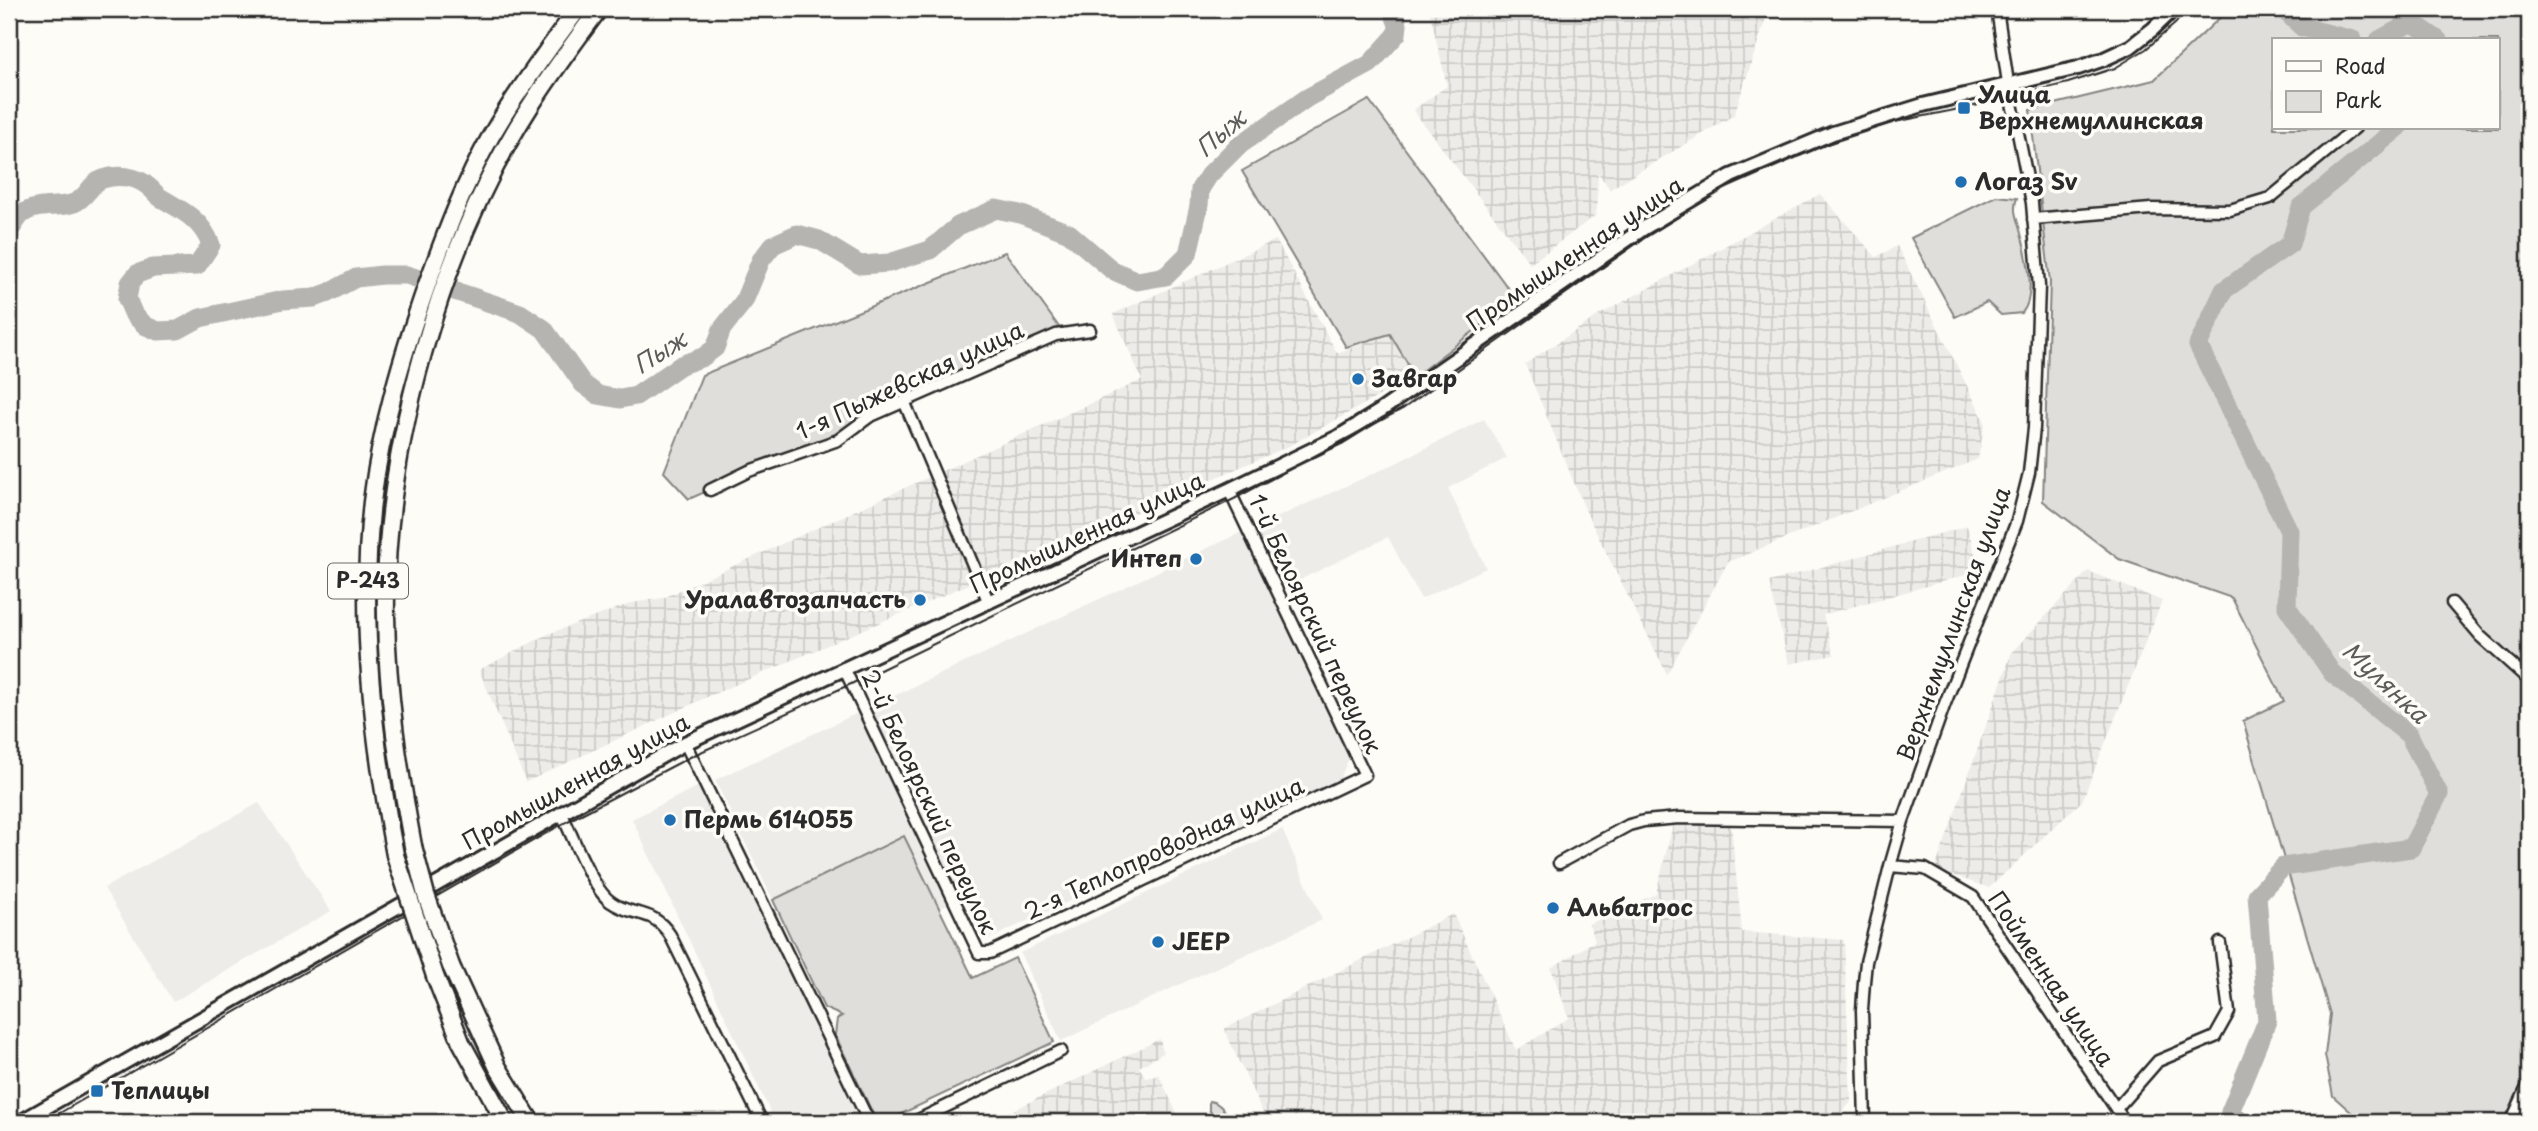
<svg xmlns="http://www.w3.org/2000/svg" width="2538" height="1131" viewBox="0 0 2538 1131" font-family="'Playpen Sans',sans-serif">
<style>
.built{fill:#edece8}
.industrial{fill:url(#industrial-grid)}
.green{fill:#dfdeda;stroke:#858482;stroke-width:2;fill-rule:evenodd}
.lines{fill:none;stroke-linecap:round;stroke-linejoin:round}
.stream{stroke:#7e7d7b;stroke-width:3.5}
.river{stroke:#b5b4b1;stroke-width:19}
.minor-casing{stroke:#2b2b2b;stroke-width:15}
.tertiary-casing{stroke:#2b2b2b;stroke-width:18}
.trunk-casing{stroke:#2b2b2b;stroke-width:21}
.minor{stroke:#fdfcf7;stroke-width:10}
.tertiary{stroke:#fdfcf7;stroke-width:12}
.trunk{stroke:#fdfcf7;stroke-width:16}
.tram{stroke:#2b2b2b;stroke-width:2}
.trunk-bridge-casing{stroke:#2b2b2b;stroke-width:21;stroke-linecap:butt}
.trunk-bridge{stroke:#fdfcf7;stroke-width:16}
.poi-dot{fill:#1f6fb2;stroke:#fdfcf7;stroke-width:2.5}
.labels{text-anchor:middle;stroke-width:7;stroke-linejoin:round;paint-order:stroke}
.shield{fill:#fdfcf7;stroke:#6a6a68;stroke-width:2}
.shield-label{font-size:21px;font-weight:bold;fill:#2b2b2b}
.poi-label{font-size:23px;font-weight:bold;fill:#2b2b2b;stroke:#fdfcf7;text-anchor:start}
.street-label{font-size:23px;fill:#2b2b2b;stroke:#fdfcf7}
.water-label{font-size:24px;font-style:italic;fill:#5b5b5a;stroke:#fdfcf7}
</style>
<defs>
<pattern id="industrial-grid" width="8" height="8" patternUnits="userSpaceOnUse" patternTransform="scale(1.75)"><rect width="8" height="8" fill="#edece8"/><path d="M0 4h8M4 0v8" fill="none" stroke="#cbcbc7"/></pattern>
</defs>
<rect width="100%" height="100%" fill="#fdfcf7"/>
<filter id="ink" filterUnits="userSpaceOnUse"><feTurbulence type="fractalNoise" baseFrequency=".0143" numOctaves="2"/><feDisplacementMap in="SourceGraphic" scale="14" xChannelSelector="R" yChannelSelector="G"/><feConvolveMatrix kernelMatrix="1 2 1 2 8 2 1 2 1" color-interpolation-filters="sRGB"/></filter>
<g filter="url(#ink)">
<path class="built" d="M1484,419L1507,458L1448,488L1486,568L1421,599L1388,537L1283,588L1254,528L1392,465Z
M1242,532L1350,756L1340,778L1269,813L1125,875L989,939L968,895L939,908L904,837L773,900L715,780Z
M701,785L861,1115L846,1122H775L632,819Z
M259,803L331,911L173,1002L104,888Z
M1282,829L1322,920L1189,980L1061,1041L1020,953Z"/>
<path class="industrial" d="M1429,9H1769L1734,115L1610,189L1598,173L1596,215L1530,264L1413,110L1447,86Z
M1820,194L1876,257L1897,246L1985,422L1978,459L1728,562L1667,674L1587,514L1525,364L1601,314Z
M1276,240L1337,353L1390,334L1415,376L1289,446L707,697L526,782L479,670L548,634L632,603L663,598L1142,380L1113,314Z
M1967,526L1980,571L1823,615L1834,655L1789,664L1769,582Z
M2088,571L2162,601L2082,801L1989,888L1935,869L2012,652Z
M1673,824L1731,826L1742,932L1844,940L1851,1102L1839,1116L1730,1120L1709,1113L1691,1122H1267L1224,1029L1453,914L1516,1050L1569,1018L1551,968L1595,941L1589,924L1656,894Z
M1160,1039L1163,1053L1139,1067L1146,1078L1159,1075L1181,1122H989Z"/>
<path class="green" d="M2229,9H2529V1122H2367L2361,1121L2333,1096L2325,1055L2330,1014L2243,721L2284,701L2232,598L2119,559L2043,501L2050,282L2030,110L2154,80ZM2274,40H2498V128H2274Z
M1369,100L1516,299L1415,376L1390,334L1346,347L1242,171Z
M1996,196L2017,198C2012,210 2017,218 2020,230C2026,251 2037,296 2022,313L2001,315L1987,302L1955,317L1911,238Z
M1005,252L1064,334L689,499L664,472L702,375Z
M904,836L973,978L1015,958L1054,1042L884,1122H877L835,1035L837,1019L842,1016L824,1008L773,900Z
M1209,1101C1220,1102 1227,1113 1230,1122H1216L1209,1109Z"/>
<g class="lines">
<path class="stream" d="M2412,22L2416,9"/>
<path class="river" d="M2283,9L2302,27L2353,40
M2379,40L2412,22L2438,40
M9,231C14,226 17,218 22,214C36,203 58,209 74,203C87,198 90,183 103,179C118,174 137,176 149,187C153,190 156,195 161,198C183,211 202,220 211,245L197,266L153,268L137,274L130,283L127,299L134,315L146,326L158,331L178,330L200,318L283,300L314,298L328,293L356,278L382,275H407L520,313L544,329L583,384L598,395L620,399L636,396L681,365L703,357L715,348L722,329L744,301L761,260L773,245L797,234L819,240L860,265L889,263L930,250L958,226L996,209L1020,214L1069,233L1112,270L1137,281L1166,276L1188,254L1199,206L1200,189L1209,175L1237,147L1307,98L1370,64L1397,34L1398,25L1392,9
M2241,1122L2230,1112L2267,1021L2257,895L2283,867L2411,848L2439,794L2409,735L2332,673L2287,607L2289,531L2198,345L2224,290L2290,244L2301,207L2398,128"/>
<defs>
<path id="minor" d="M2033,219L2151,209L2230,210L2270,198L2355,128
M904,401L989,603
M710,490L749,471L838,440L869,417L1056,335L1090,330
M2452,603L2480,636L2529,680
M844,668L979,953H990L1365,775L1229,490
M685,743L869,1122
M561,812C572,835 592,889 611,902C633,918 652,907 670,935L762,1122
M1559,863L1629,825L1644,821L1679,818L1903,821
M1890,866L1925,869L1973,897L2125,1122
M2116,1109L2158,1061L2215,1037L2229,1012L2220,943
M914,1122L1061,1051
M1865,1122L1862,1010L1864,982L1866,962L1890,866L1903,821L1944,706L2017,521L2029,473L2034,428L2039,286L2032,203L2008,83L1997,9
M2511,1122L2529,1083"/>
<path id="tertiary" d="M20,1122L685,743L1229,490L1338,437L1380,411L1644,228L1731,176L1833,133L1923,105L2078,68L2104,59L2130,47L2153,29L2174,9"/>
<path id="trunk" d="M413,846C399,770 387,693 386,615C383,451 441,246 529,108C551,74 575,41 599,9
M395,855C373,739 359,620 372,502C381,426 403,353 428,282C446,232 465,182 491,136C517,91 547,50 578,9
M451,966L497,1066L531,1122
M435,976L461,1042L505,1122"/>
</defs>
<use href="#minor" class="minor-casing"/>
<use href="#tertiary" class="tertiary-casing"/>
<use href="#trunk" class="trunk-casing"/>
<use href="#minor" class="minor"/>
<use href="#tertiary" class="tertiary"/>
<use href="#trunk" class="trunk"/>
<path class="tram" d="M44,1122L566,822L692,756L851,684L1234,499L1404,408L1643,239L1720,191L1827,144L1895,122L1974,106L2068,83L2115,68L2146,49L2176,23L2187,9"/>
<defs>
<path id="trunk-bridge" d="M413,846L426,895L451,966
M395,855L435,976"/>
</defs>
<use href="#trunk-bridge" class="trunk-bridge-casing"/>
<use href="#trunk-bridge" class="trunk-bridge"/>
</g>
</g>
<g class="poi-dot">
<rect x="1957" y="101" width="14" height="14" rx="3.5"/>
<circle cx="1961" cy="182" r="7"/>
<circle cx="1358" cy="379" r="7"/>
<circle cx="1196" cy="559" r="7"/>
<circle cx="920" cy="600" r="7"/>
<circle cx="670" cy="820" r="7"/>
<circle cx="1553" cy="908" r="7"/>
<circle cx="1158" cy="942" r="7"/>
<rect x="90" y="1084" width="14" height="14" rx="3.5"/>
</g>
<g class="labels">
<rect class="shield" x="328" y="563.5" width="80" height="35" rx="5"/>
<g class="shield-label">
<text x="368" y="588">Р-243</text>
</g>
<g class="poi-label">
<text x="1978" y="103">Улица<tspan x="1978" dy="26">Верхнемуллинская</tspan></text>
<text x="1975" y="190">Логаз Sv</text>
<text x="1372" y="387">Завгар</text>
<text x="1182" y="567" text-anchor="end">Интеп</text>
<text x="906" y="608" text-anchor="end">Уралавтозапчасть</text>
<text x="684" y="828">Пермь 614055</text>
<text x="1567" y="916">Альбатрос</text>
<text x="1172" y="950">JEEP</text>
<text x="111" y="1099">Теплицы</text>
</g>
<g class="street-label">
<text transform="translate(1575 254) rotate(-34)" y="8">Промышленная улица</text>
<text transform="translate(910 381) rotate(-25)" y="8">1-я Пыжевская улица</text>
<text transform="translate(1087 533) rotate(-25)" y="8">Промышленная улица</text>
<text transform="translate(1315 624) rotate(65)" y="8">1-й Белоярский переулок</text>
<text transform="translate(1954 624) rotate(-70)" y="8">Верхнемуллинская улица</text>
<text transform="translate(576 782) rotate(-29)" y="8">Промышленная улица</text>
<text transform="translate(929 802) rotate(65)" y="8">2-й Белоярский переулок</text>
<text transform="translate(1164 849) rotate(-25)" y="8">2-я Теплопроводная улица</text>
<text transform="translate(2051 979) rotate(56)" y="8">Пойменная улица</text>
</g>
<g class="water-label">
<text transform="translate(1221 134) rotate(-41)" y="8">Пыж</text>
<text transform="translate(660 353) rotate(-32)" y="8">Пыж</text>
<text transform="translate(2385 683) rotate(43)" y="8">Мулянка</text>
</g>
</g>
<rect width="2538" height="1131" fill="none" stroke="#fdfcf7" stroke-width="35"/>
<rect x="18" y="18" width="2503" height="1096" fill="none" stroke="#2b2b2b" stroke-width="2.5" filter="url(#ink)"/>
<rect x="2272" y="38" width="228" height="91" fill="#fdfcf7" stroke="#a9a8a5" stroke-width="2"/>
<rect x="2286" y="61" width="35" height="10" fill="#fdfcf7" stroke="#a9a8a5" stroke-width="2"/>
<text x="2335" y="74" font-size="21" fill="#2b2b2b">Road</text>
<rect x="2286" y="91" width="35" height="21" fill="#dfdeda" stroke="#a9a8a5" stroke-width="2"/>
<text x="2335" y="108" font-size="21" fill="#2b2b2b">Park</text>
</svg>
